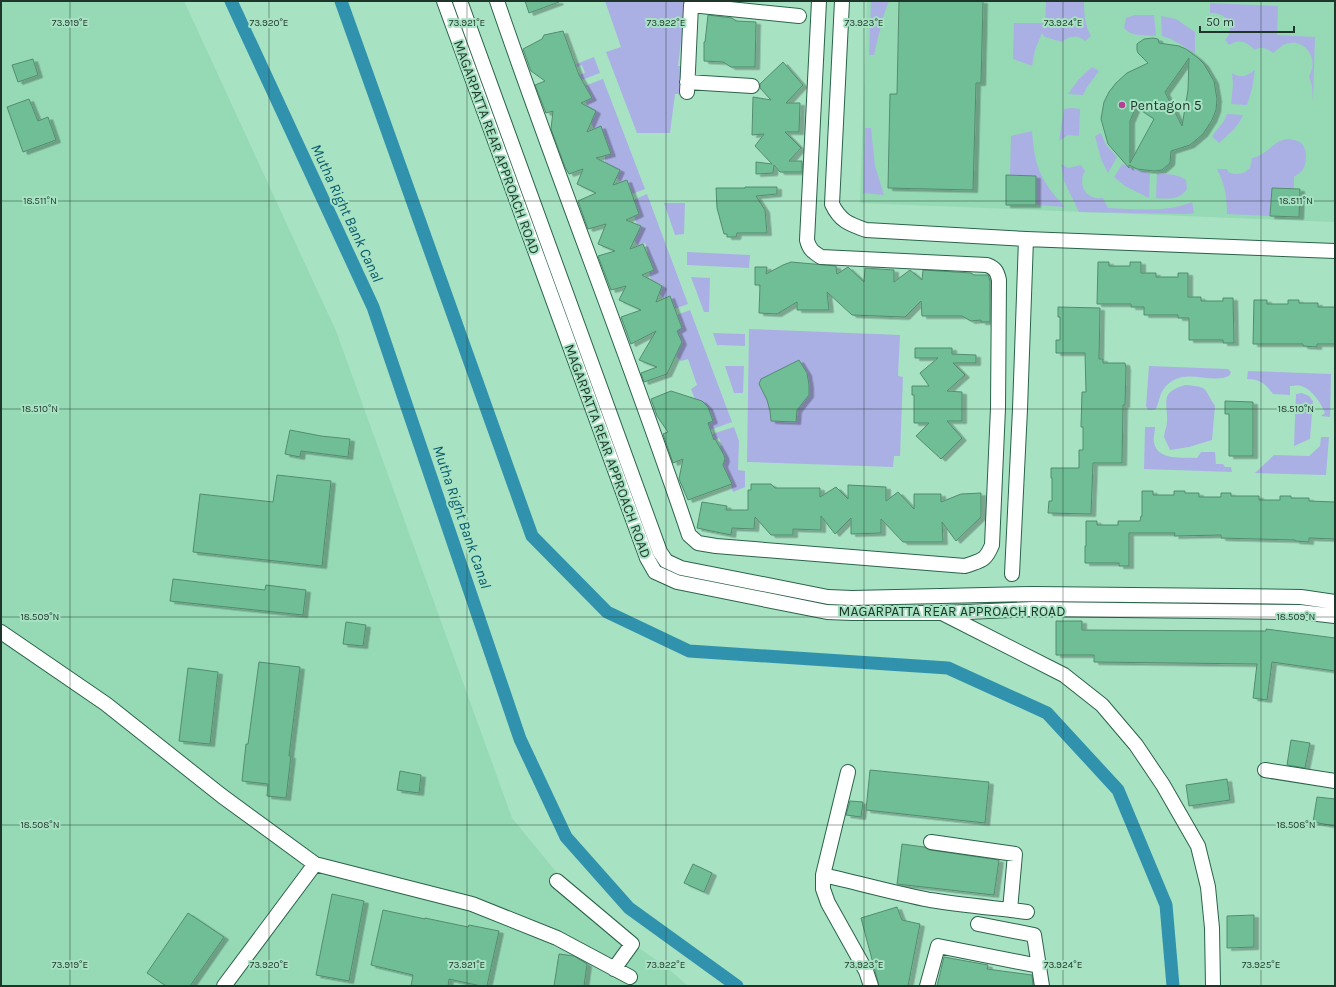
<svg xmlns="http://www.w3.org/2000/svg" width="1336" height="987" viewBox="0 0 1336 987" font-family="Karla,sans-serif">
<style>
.built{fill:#95d9b5}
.green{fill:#abb0e4}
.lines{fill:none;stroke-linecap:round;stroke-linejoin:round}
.canal{stroke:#3192ad;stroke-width:13}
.building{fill:#70be96;stroke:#538c6f;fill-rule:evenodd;filter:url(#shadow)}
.minor-casing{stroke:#2a6449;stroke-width:16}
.minor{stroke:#fff;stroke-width:14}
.ticks{fill:none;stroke:#1e362a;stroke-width:1;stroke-opacity:0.45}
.poi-dot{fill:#b84096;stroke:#a7e2c3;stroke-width:1.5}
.labels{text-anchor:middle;stroke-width:4;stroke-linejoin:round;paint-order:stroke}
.poi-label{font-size:14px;fill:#1e362a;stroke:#a7e2c3;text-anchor:start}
.street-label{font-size:14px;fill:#1e362a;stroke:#a7e2c3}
.water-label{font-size:15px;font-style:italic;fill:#06586c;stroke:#a7e2c3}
.ticks-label{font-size:10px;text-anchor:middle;fill:#1e362a;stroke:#a7e2c3;stroke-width:4;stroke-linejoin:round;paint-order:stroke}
</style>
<defs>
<filter id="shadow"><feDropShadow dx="4.5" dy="2.5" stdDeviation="0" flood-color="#0004"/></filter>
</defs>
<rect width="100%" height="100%" fill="#a7e2c3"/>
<path class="built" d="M1,1H184L336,331L512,818L593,917L665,966L688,986H1Z
M867,1H1335V222L860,203Z"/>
<path class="green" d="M605,1H686L678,66H683L682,94H675L670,133H637L606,52L621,47Z
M871,1H889L883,17L874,55H869Z
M1046,1H1084C1084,13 1085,26 1091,36L1085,41C1077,34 1069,36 1062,42L1045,37L1042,33L1035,50L1032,66L1013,59L1014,23H1045Z
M1210,3L1278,6L1277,35L1315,37L1313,101L1312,86L1309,76C1320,59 1304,35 1283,45C1280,47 1276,51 1273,53C1268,49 1261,45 1255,50C1247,42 1239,38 1229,45L1225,40C1237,27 1227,12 1210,13Z
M1134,15H1154L1156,36C1144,35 1132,37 1124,28L1126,18Z
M1161,16L1176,19L1195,32V53L1171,39L1162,36Z
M594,57L600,73L579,81L577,75L585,73L582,65L577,67L576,64Z
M1092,67L1099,71L1087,87L1083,95L1068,94L1079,79Z
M1255,70L1252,89L1247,105L1231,104L1233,85L1232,73C1241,79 1247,76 1255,70Z
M603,79L645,189L627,196L624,190L630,187L627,180L621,182L617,178L620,170L605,163V155L611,153L601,127L594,129L591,123L586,101L592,97L588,91L584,93L582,87Z
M1072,108L1080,109L1079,136L1068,135L1059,141L1064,109Z
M1227,114L1243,115C1238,127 1229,134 1219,143L1212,136L1224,121Z
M865,128H871L875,166L884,195L863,193Z
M1032,131C1035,168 1040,180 1065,207L1036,205V176L1010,175L1011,136Z
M1101,133L1106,145L1117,157L1108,173L1101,159L1095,136Z
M1289,139C1293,140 1298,140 1301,143C1308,149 1307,164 1302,171C1300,173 1296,175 1294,177V189L1272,188L1270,216L1227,214C1227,196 1225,185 1217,169H1227L1228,172C1237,176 1244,174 1250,168L1252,158C1270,154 1272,140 1289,139Z
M1061,164L1068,168L1081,165L1085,171C1077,184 1086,201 1103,198L1108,208C1135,209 1166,213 1192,202L1194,213L1189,214L1079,212L1064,181Z
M1122,164L1136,170L1150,173L1149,198L1125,186L1114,177Z
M1157,174C1167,174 1178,174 1186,180L1187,189C1180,200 1168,199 1156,198Z
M647,194L688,304L664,313L673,304L670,296L664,299L659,293L662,285L651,280L649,272L654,269L651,262L646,263L643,254L648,251L645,243L638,246L634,240L641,226L637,224L634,216L639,213L636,205L629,202Z
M664,203H685L684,234L675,235Z
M687,252L750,255L749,268L687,265Z
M691,277L710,278L709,312H704Z
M690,310L732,422L710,430L707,423L713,420L710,412L695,399L691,389L697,385L688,359L681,361L676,356L682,342L677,331L682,328L679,320L666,319Z
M749,329L900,335L898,376L903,377L900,456H894L893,467L747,462Z
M713,333L745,334V346L717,345Z
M725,366H744L743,393H734Z
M1149,366L1228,369L1231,372L1229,376C1207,385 1181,364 1163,390C1159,396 1159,404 1155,410H1148L1146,406Z
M1248,371L1331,374L1330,417L1321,416L1325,413C1321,403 1312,389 1301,386C1298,385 1293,386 1290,386V395L1273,394C1266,384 1260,379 1247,379Z
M1185,385C1210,387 1203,388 1215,406L1212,440L1189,447L1170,450L1164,437C1164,432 1167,427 1167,422C1168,401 1159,393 1185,385Z
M1302,393L1309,396L1313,401L1310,439L1294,446L1296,394Z
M734,427L739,441L738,470L745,471V487L733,492L728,477L723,470L724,455L719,447L722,445L719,438L714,440L712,434Z
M1145,427H1155C1155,432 1153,438 1154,443C1158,461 1183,457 1197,458L1201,452H1215L1216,464H1223L1225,467H1231L1232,472L1144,469Z
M1321,437H1329L1326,475L1255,473L1274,455L1309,456L1320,446Z"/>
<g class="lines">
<path class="canal" d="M231,1L373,307L520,739L566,837L629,908L737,986
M341,1L532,536L607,612L689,651L948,668L1047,713L1118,790L1166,905L1173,986"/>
</g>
<path class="building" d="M525,1H558L559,2L529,13Z
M899,1H983L981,83H976L973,190L888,188L890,94H897Z
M708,15L732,18L736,21L756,22L755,67H731L723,62L704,61V42H705Z
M563,31L579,75L592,98L581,103L596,111L587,132L601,126L611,154L596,158L620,170L613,185L627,180L639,214L626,220L641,226L630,249L643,244L654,270L642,275L662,286L656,302L670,296L682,328L677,331L682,342L667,374L644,382L641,373L657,367L639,360L656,331L631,344L621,317L641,310L619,300L626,286L611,290L598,256L615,251L598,244L606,224L588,229L578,201L596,193L577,184L583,169L569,174L565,167L551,129L553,111L546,113L535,85L545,81L531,71L523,49L542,39L544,35Z
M1153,38L1158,39L1159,43L1179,46L1186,49L1198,58L1204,64L1214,81L1217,99L1216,110L1212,120L1203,134L1190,145L1171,151L1170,163L1162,170L1154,171L1137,169L1129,165V168L1108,144L1101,119L1104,102L1109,92L1116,83L1127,73L1148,63L1138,53L1137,50V44L1144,39ZM1189,58L1188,90L1182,126L1165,92ZM1136,107L1154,119L1130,163V121Z
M33,59L38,75L18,82L12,65Z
M783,62L803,85L786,103H800L799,132H785L801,148L789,161H802V172H780L774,165L773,173L756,174V162L772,164L755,146L764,134L752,135L753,97L771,100L760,88V84Z
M29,99L38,121L48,117L56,140L23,152L7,107Z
M1006,175L1036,176V205H1006Z
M745,187H777V194L756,196L765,210L767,233H737L736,237H727V234H724L717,208L716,188H745Z
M1272,188L1300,189L1299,217L1270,216Z
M791,262L836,266L837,274L848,267L864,282L865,268L894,270V282L910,270L922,280L923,270L971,273L974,275H988L990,281V322H981V320L971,321L962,316H922L921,301L905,317L852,315L827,292L829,310H797V302L777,314L759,313L760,285H755V267H767L766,274L783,265Z
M1098,262H1109V266H1130V262H1141V273H1156V277H1178V273H1188V297H1201V301H1223V298H1233L1234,343H1223V340H1189V318H1178V315H1144V307H1131V304H1097Z
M1254,300H1267V304H1288V300H1299V303H1318V307H1335V344H1317V347L1303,346V344H1253Z
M1058,307L1100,308L1099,359H1103V363H1125L1126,368L1125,405H1123L1122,463H1093L1091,514L1048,513L1049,501H1052V478H1051V468H1079V450H1083V427H1081L1082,392H1086L1085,353H1056V340H1060V317H1058Z
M915,348H952V354L976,355V363H953L965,375L947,391L962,392V421H947L962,438L941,459L916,436L929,423H914V395H912V386H929L920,373L938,358H915Z
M799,360L807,373L809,385V395L797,410L796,422L771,421L770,411L767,400L759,384L761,379Z
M671,391L702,401L708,407L713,421L708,423L714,440L715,439L724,455L725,459L723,465L732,484L688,500L679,479L683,459L673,463L663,434L668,432L657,416L651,399Z
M1225,401L1253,402V456H1229V414H1225Z
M290,430L321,436L350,439L348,457L301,451L300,457L285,454Z
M277,475L331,481L322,566L193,552L200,494L273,502Z
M751,484H771L775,488H820V497L836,487L848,499V485L886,487V501L898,492L914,509V494H941V502L961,494L981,493V517L956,541L942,522L943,542H903L881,519V533L851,534V518L835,534L821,516V530L793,529V535H771L755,517L754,529L732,528L731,535L697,528L702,502L727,506L726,510H748V490H751Z
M1142,491H1153V495H1174V491H1185V493H1199V497H1221V493H1231V496H1259V500H1280V496H1291V498H1309V501L1335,502V539L1309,538V542L1295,541V540L1221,538V535L1174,536L1175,533H1129V566H1119V563H1085V546H1086V521H1097V525H1118V521H1140L1141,516H1142Z
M173,579L265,590L266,585L306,590L303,615L170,601Z
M1056,621H1082V630L1266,631V629L1335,638V671L1272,662L1267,700L1253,698L1257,664L1094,662V655H1056Z
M346,622L366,625L363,646L343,644Z
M259,662L300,667L289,756H291L286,798L267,796L268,784L242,781L246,744H248Z
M188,668L218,672L210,744L179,741Z
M1291,740L1310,743L1305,768L1287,765Z
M870,770L989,782L985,823L866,810Z
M400,771L421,775L419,793L397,790Z
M1227,779L1230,800L1189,806L1186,785Z
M1317,797L1335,799V826L1313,822Z
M850,801L863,802L861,817L846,815Z
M902,844L924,847L930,850L999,860L994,895L897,884Z
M693,864L712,873L704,892L684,883Z
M332,894L364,901L349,981L316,975Z
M897,907L902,920L920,924L908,986H879L861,918Z
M383,910L425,919V918L468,927L469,925L499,931L487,986H481L449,979L448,986H411L413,975L371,965Z
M188,913L224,937L190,986H166L147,973Z
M1254,915V947L1227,948V916Z
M559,954L574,956L587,964L584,986H554Z
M944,957L988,965L987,969L1032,975L1033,986H937Z"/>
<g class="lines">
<defs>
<path id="minor" d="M444,1L647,558L655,572L677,582L827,612L852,613H943L1033,609L1300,612L1335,616
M460,1L660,552L666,561L681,568L828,597L852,598L1033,594L1232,596L1301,597L1335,602
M497,1C558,180 629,356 689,535L698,543L716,546L965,566C981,560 985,562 992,545L998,408L999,280C997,271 995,268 987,265L821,257C813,252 809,249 807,240L819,1
M842,1L832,204C840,221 849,224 866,230L1026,239L1335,251
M687,82L752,86
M687,92L691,5L799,16
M1012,574L1020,409L1026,239
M944,614L1064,675L1102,705L1136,745L1163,785L1198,846L1208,887L1212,928L1213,986
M1,632L106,704L222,796L315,864L472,904L557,938L630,977
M1265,770L1335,781
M848,772L823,875V889L828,903L866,971L871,986
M931,842L1015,854L1010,910
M823,875C859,883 894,893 930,900C962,905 995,908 1027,912
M557,881L632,944L614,969
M978,924L1034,935L1042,986
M224,986L315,864
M927,986L938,946L1039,966"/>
</defs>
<use href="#minor" class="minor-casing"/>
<use href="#minor" class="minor"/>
</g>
<path class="ticks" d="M70,1V986M269,1V986M467,1V986M666,1V986M864,1V986M1063,1V986M1261,1V986M1,201H1335M1,409H1335M1,617H1335M1,825H1335"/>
<circle class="poi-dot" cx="1122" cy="105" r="4"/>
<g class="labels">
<g class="poi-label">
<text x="1130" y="110">Pentagon 5</text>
</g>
<g class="street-label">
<text transform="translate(497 147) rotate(70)" y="5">MAGARPATTA REAR APPROACH ROAD</text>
<text transform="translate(608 451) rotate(70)" y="5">MAGARPATTA REAR APPROACH ROAD</text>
<text x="952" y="616">MAGARPATTA REAR APPROACH ROAD</text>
</g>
<g class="water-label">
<text transform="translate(347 213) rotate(65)" y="5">Mutha Right Bank Canal</text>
<text transform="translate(462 517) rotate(71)" y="5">Mutha Right Bank Canal</text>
</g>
</g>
<g class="ticks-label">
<text x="70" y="26">73.919°E</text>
<text x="269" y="26">73.920°E</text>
<text x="467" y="26">73.921°E</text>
<text x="666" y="26">73.922°E</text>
<text x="864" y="26">73.923°E</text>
<text x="1063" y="26">73.924°E</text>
<text x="40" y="204">18.511°N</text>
<text x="1296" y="204">18.511°N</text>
<text x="40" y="412">18.510°N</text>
<text x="1296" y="412">18.510°N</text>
<text x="40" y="620">18.509°N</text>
<text x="1296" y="620">18.509°N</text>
<text x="40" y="828">18.508°N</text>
<text x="1296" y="828">18.508°N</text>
<text x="70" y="968">73.919°E</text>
<text x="269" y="968">73.920°E</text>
<text x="467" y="968">73.921°E</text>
<text x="666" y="968">73.922°E</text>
<text x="864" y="968">73.923°E</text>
<text x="1063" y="968">73.924°E</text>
<text x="1261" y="968">73.925°E</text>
</g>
<rect width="1336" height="987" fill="none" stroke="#1e362a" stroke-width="4"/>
<path d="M1200 26v6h94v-6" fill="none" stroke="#1e362a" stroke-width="2"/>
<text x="1206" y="26" font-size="12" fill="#1e362a" stroke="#a7e2c3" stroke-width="3" paint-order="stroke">50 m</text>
</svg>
